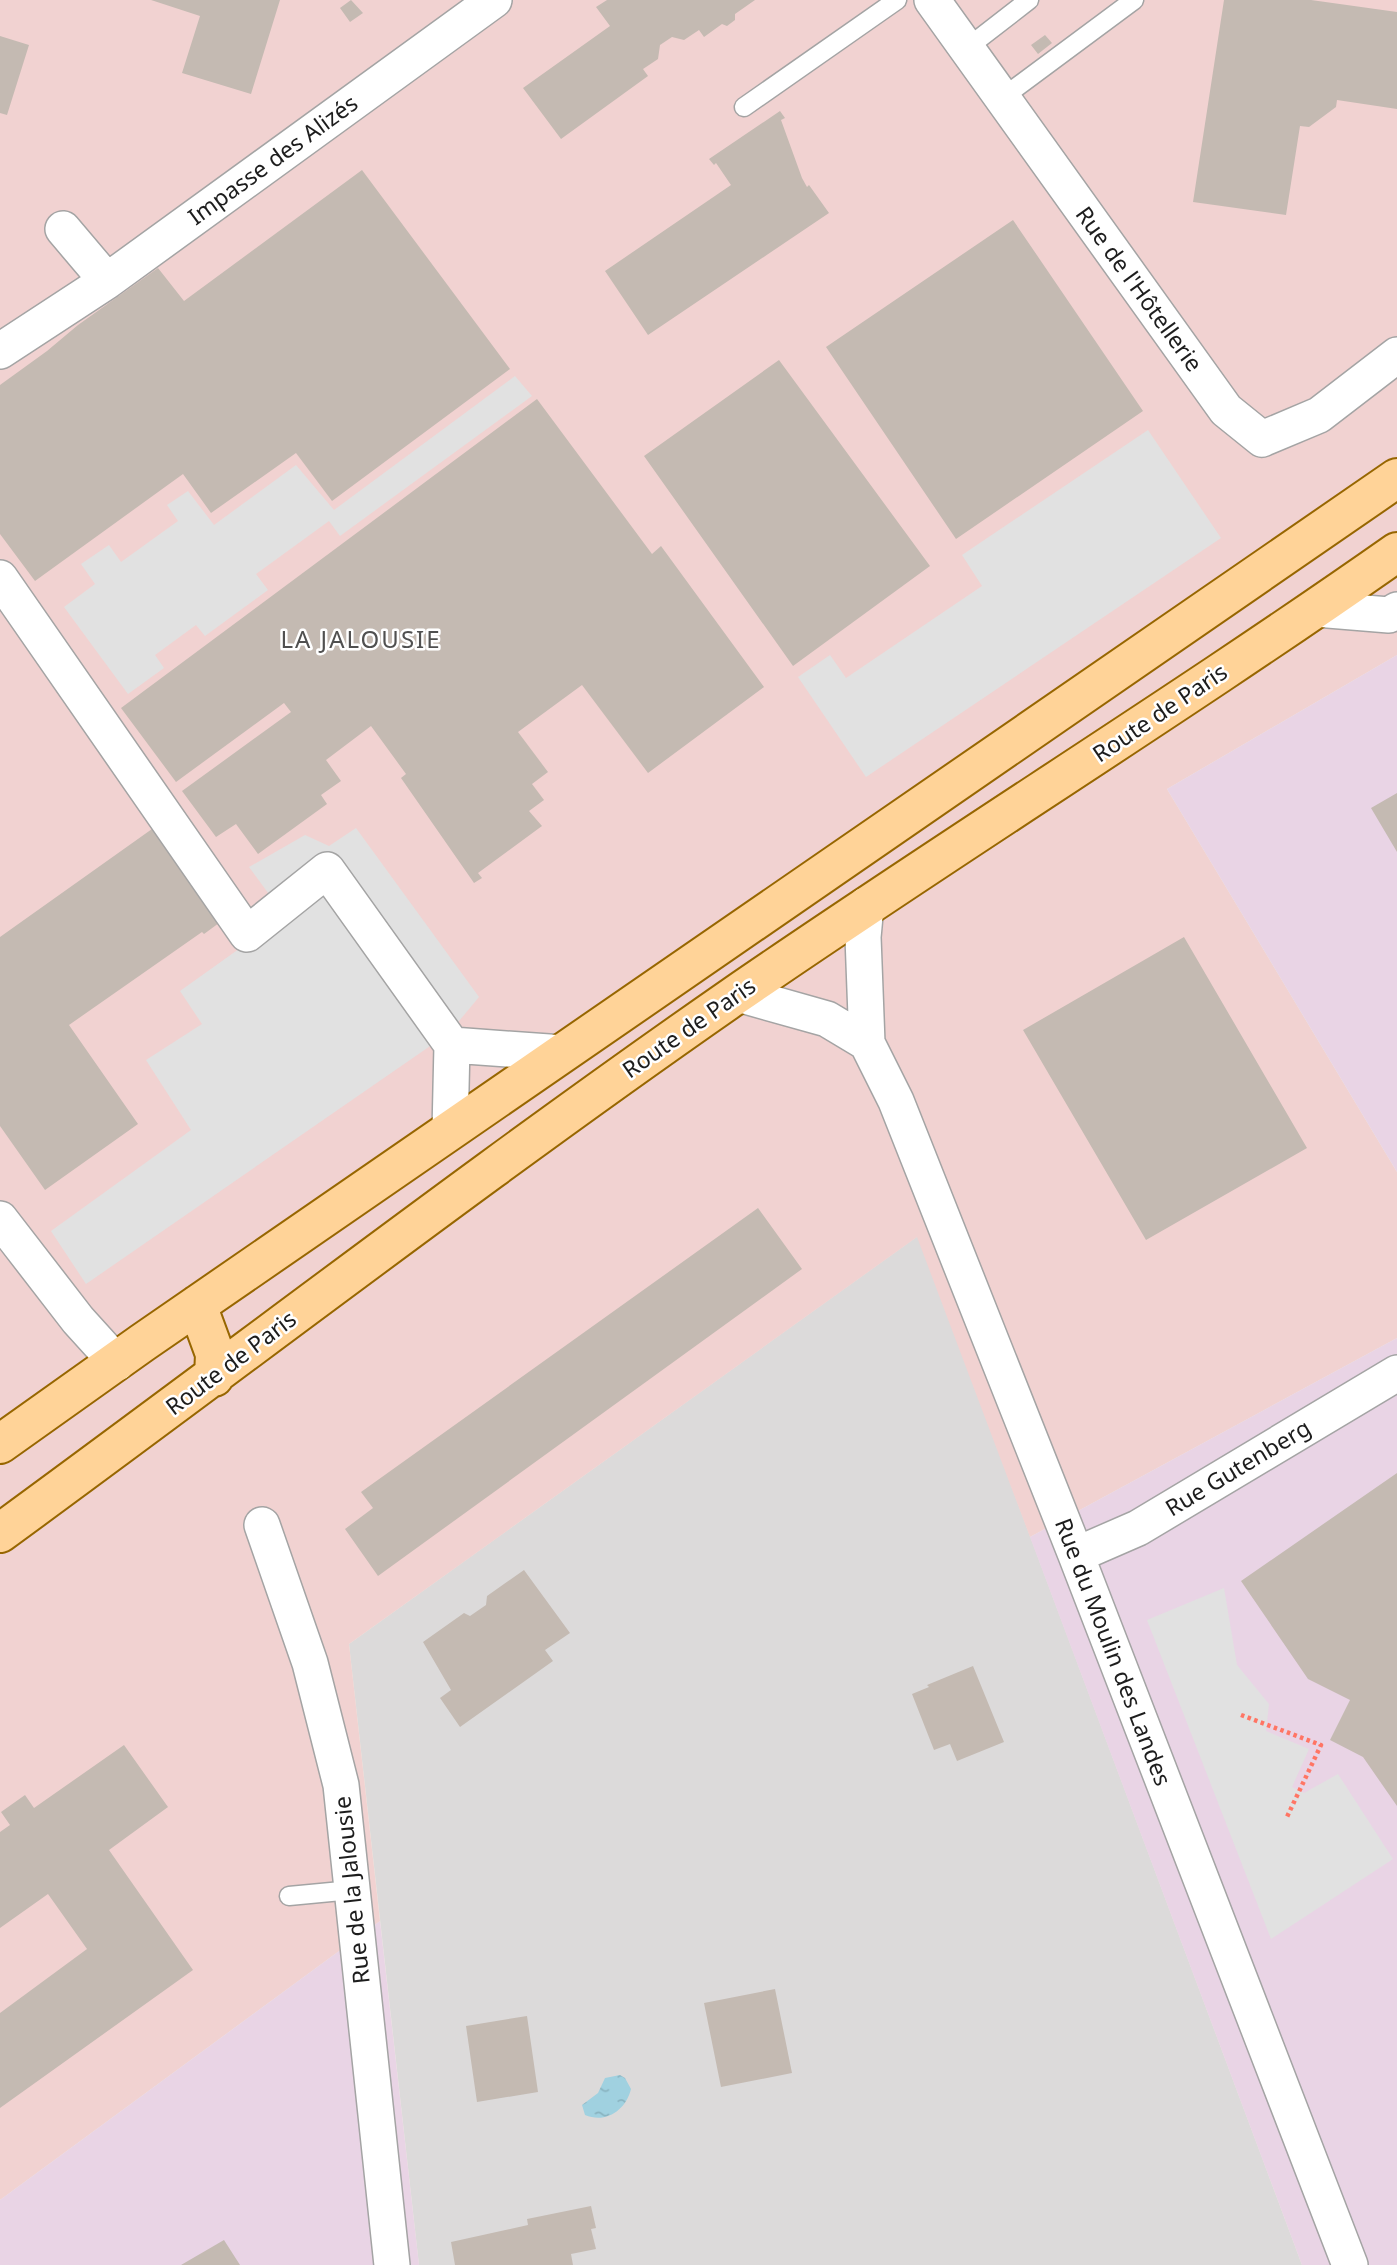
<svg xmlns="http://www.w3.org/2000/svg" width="1397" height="2265" viewBox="0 0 1397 2265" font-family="'Noto Sans',sans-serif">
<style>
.residential{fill:#dcdada}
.commercial{fill:#f1d2d1}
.industrial{fill:#e9d4e5}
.parking{fill:#e1e1e1}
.water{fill:url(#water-ripples)}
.building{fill:#c4bab2}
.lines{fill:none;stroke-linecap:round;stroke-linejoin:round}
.service-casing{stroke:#a4a4a4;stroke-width:21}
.minor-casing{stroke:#a4a4a4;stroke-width:38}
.primary-casing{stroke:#976600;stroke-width:42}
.path{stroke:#ff7564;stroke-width:4.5;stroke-dasharray:3.5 3.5;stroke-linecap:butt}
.service{stroke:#fff;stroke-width:18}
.minor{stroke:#fff;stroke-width:35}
.primary{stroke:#ffd398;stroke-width:38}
.labels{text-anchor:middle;stroke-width:5;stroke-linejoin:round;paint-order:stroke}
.street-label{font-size:23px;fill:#1d1d1d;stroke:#fff}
.neighbourhood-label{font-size:24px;letter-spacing:2px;fill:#505050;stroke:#fff}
</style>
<defs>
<pattern id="water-ripples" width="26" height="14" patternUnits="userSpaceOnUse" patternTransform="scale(1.75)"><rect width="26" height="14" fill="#a0d1e0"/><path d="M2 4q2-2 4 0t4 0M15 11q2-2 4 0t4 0" fill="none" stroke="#89b3c0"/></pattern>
</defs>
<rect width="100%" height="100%" fill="#efebe3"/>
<path class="residential" d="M918,1236L1302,2265H419L349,1644Z"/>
<path class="commercial" d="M0,0H1397V655L1167,789L1397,1172V1338L1030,1537L917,1237L349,1644L380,1921L0,2200Z"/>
<path class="industrial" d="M1397,655V1172L1167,789Z
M1397,1338V2265H1302L1030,1537Z
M380,1921L419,2265H0V2200Z"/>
<path class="parking" d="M515,376L532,396L340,536L329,521L256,574L268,590L205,636L196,625L155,655L164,668L128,694L64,607L95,584L81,564L109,545L121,562L178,521L167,505L188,491L214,525L296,465L334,510Z
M1148,430L1221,538L866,777L798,677L830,655L846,678L982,586L962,555Z
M356,828L479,997L449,1033L86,1284L51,1231L191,1130L146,1060L202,1024L180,991L285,916L249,867L305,835L329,846Z
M1224,1588L1237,1665L1269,1704L1266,1731L1309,1749L1292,1787L1304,1793L1338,1774L1393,1859L1271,1939L1147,1620Z"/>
<path class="water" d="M620,2075L625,2078L631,2089C626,2110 606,2124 585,2115L582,2105L598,2093L605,2078Z"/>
<path class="building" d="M151,0H280L251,94L182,73L200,16Z
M351,0L363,13L350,22L340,8Z
M607,0H755L735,14V20L727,26L722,24L704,37L699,30L684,40L672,37L660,45L658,59L643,69L648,76L561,139L523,88L610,26L596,7Z
M1224,0H1311L1397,12V109L1337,100L1336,107L1309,127L1300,126L1286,215L1193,202Z
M1045,35L1052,43L1038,54L1031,45Z
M0,36L29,45L7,115L0,113Z
M780,111L785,118L781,120L802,178L807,187L809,185L829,213L648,335L605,271L731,185L716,163L714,165L709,159Z
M362,170L510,369L332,501L296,453L211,513L183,474L35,581L0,534V385L47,351L78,325L158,268L184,301Z
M1013,220L1143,411L956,539L826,347Z
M779,360L930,566L793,666L644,456Z
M537,399L652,554L661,546L764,687L648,773L582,685L518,732L548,772L532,784L544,800L529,811L542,826L478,873L482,878L474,883L401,778L406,774L371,726L326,760L341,781L321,795L327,804L258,854L236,824L216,837L182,791L291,712L284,703L176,782L121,708Z
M1397,793V852L1371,808Z
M152,829L219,923L204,934L202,932L69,1025L138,1124L45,1190L0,1126V937Z
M1184,937L1307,1148L1146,1240L1023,1030Z
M758,1208L802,1269L378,1576L345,1529L373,1508L361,1492Z
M1397,1473V1806L1363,1757L1330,1740L1350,1700L1308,1679L1241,1581Z
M524,1570L570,1633L545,1650L553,1661L460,1727L440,1698L451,1690L423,1642L464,1613L470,1616L486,1605L487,1596Z
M973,1666L1004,1742L957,1761L950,1744L934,1750L912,1694L929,1687L927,1685Z
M124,1745L168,1807L109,1850L193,1970L0,2108V2013L87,1949L48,1894L0,1928V1832L10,1825L1,1812L25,1795L34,1808Z
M775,1989L792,2073L721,2087L704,2003Z
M527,2016L538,2092L477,2102L466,2026Z
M591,2206L596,2228L591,2229L596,2249L571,2254L573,2265H455L451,2242L528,2225L527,2219Z
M224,2240L240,2265H181Z"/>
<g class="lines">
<defs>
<path id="service" d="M967,48L1029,0
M1002,98L1134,0
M744,107L897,0
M289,1896L352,1890"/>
<path id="minor" d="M932,0L1226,410L1262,439L1319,415L1397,355
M63,229L107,281L494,0
M0,351L107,281
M0,578L247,934L327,870L452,1045L450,1131
M1316,609L1389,615L1397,610
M866,905L863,937L867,1043L896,1101L1076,1555L1350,2265
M738,994L827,1019L867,1043
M452,1045L563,1053
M0,1219L78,1320L117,1363
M262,1525L310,1663L341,1785L392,2265
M1076,1555L1138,1528L1397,1373"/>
<path id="primary" d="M197,1305L215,1354L214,1377
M0,1444L142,1343L1397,478
M0,1533C245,1354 485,1169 734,996C953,845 1179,705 1397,552"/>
</defs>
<use href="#service" class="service-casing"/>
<use href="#minor" class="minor-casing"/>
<use href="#primary" class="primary-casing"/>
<path class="path" d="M1241,1715L1321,1745L1286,1819"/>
<use href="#service" class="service"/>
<use href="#minor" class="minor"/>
<use href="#primary" class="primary"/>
</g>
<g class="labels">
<g class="street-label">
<text transform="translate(273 160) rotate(-36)" y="8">Impasse des Alizés</text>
<text transform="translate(1139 289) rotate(54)" y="8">Rue de l'Hôtellerie</text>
<text transform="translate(1160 713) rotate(-34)" y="8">Route de Paris</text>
<text transform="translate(689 1028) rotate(-35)" y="8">Route de Paris</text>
<text transform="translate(231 1363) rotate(-37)" y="8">Route de Paris</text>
<text transform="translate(1238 1468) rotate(-31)" y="8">Rue Gutenberg</text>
<text transform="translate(1113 1652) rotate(69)" y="8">Rue du Moulin des Landes</text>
<text transform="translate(352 1890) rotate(-96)" y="8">Rue de la Jalousie</text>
</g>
<g class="neighbourhood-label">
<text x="361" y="648">LA JALOUSIE</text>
</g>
</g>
</svg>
